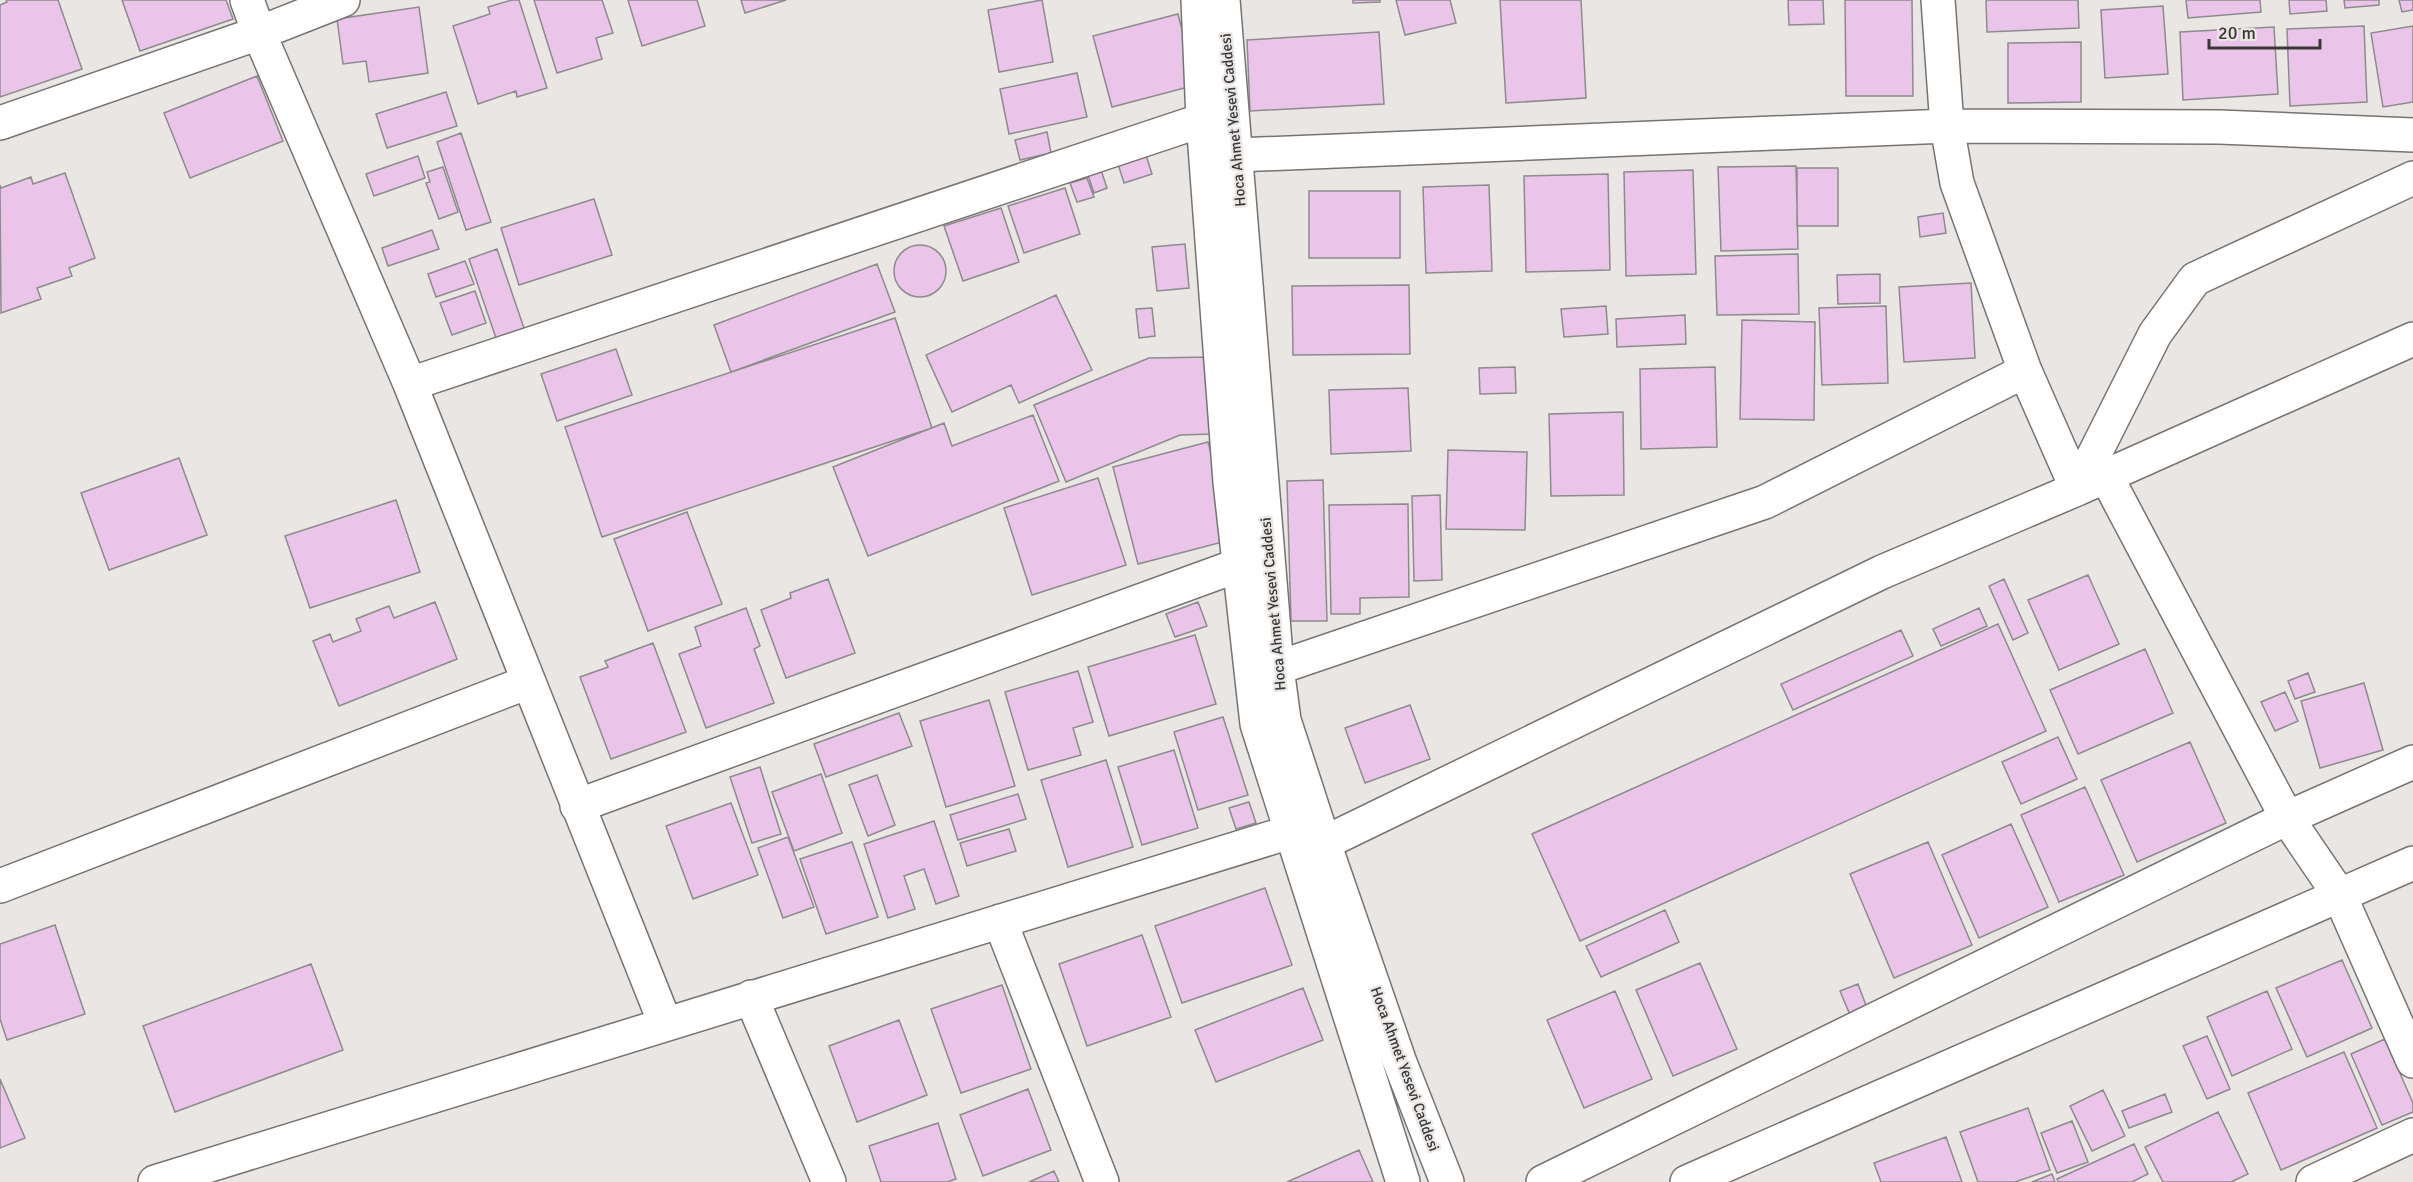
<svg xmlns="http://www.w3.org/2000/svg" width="2413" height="1182" viewBox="0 0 2413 1182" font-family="Signika,sans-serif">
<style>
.building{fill:#eac4e9;stroke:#8d8b8d;stroke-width:1.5}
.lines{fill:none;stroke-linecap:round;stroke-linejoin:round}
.street-casing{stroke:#767472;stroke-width:36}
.secondary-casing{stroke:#767472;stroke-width:36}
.street{stroke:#fff;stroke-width:33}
.secondary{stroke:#fff;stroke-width:33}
.labels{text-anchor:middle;stroke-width:4.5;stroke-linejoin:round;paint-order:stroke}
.street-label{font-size:15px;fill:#393837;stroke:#e9e6e4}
</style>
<rect width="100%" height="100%" fill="#e9e6e4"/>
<path class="building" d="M6,0H58L82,69L0,97V5L7,2Z
M122,0H226L233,19L140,51Z
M512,0H519L547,88L517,97L516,91L478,104L453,26L490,14L488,7Z
M534,0H602L613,33L596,38L602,59L557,73Z
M628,0H697L705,26L642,46Z
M741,0H786L745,13Z
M1042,0L1053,62L999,72L988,10Z
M1353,0H1380V2L1353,3Z
M1396,0H1450L1456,23L1405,35Z
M1500,0H1581L1586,98L1506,103Z
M1788,0H1823L1824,24L1789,25Z
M1845,0H1912L1913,96H1846Z
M1986,0H2078L2079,28L1987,32Z
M2186,0H2260L2261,12L2188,18Z
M2289,0H2326L2327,11L2290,14Z
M2344,0H2379V5L2345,8Z
M2399,0H2413V10L2402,12Z
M2163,6L2168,74L2105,78L2101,10Z
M419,7L428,73L369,82L366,61L343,64L337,19Z
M1178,14L1196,85L1112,107L1093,36Z
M2364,26L2367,102L2290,106L2287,29Z
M2413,26V102L2383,107L2371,33Z
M2274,27L2278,94L2183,100L2180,32Z
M1379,32L1384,104L1250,111L1247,40Z
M2081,42V102L2008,103V43Z
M1077,73L1087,117L1009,134L1000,89Z
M257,76L283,141L190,178L164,113Z
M446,92L457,126L387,148L376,114Z
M1047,132L1051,153L1020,160L1015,140Z
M461,133L491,222L466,230L437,142Z
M1146,155L1152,174L1124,183L1118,164Z
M418,156L425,178L374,196L366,174Z
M1796,166L1798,249L1721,251L1718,167Z
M443,167L458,212L439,219L426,183L430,182L427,172Z
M1797,168H1838V226H1797Z
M1101,170L1107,188L1094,193L1088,175Z
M1693,170L1696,274L1626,276L1624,172Z
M65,173L95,258L69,268L72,276L37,288L41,299L1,313L0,185L1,188L31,177L33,184Z
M1608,174L1610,270L1526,272L1524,176Z
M1087,178L1094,197L1077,202L1070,183Z
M1489,185L1492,271L1426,273L1423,187Z
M1065,188L1080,234L1024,253L1008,206Z
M1309,191H1400V258H1309Z
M594,199L612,255L519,285L501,228Z
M1001,208L1019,262L963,281L944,226Z
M1943,213L1946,233L1920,237L1918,217Z
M432,230L439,249L388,266L382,248Z
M1185,244L1189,288L1157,291L1152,247Z
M894 271a26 26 0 1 1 52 0a26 26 0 1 1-52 0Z
M497,249L525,331L497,341L469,259Z
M1798,254L1799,314L1717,315L1715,256Z
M465,261L474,284L436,297L428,274Z
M877,264L895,312L731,372L714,325Z
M1880,274V303L1838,304L1837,275Z
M1971,283L1975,358L1904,362L1899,287Z
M1409,285L1410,354L1293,355L1292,286Z
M475,291L486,323L452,335L440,303Z
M1056,295L1092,370L1019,403L1011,385L952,412L926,355Z
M1606,306L1608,334L1564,337L1561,309Z
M1886,306L1888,383L1822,385L1819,308Z
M1152,308L1155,336L1139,338L1136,309Z
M1685,315L1686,344L1617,347L1616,319Z
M895,318L932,428L602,537L565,427Z
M1742,320L1815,322L1814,420L1740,419Z
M616,349L632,395L557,421L541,374Z
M1210,357L1212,434L1180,435L1066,482L1034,405L1149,358Z
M1515,367L1516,393L1480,394L1479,368Z
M1715,367L1717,447L1641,449L1640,369Z
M1408,388L1411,451L1331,454L1329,390Z
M1623,412L1624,495L1551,496L1549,414Z
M1033,415L1059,481L868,556L833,467L944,423L952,446Z
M1208,442L1234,539L1138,564L1113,467Z
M1448,450L1527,452L1525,530L1446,529Z
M179,458L207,535L109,570L81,493Z
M1098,478L1126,565L1032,595L1004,508Z
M1323,480L1327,621H1291L1287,481Z
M1440,495L1442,580L1414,581L1412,496Z
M396,500L420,572L310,608L285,536Z
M1408,504L1409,597L1360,598V614H1331L1329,505Z
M687,512L722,604L648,631L614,539Z
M2088,575L2119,644L2059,670L2028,600Z
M828,579L855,653L786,678L761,610L791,598L790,593Z
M2004,579L2028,633L2013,640L1989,586Z
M435,602L457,659L339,706L313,641L330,634L333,642L361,631L356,619L389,606L394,618Z
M1198,602L1207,626L1175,637L1166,614Z
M746,608L760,646L754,649L774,703L706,728L679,654L701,646L695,627Z
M1979,608L1987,626L1941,646L1933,629Z
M1998,624L2046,731L1580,941L1532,834Z
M1901,630L1913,656L1793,710L1781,684Z
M1195,635L1216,704L1109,736L1088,667Z
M653,643L686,732L611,759L580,677L608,667L605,661Z
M2145,649L2173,713L2078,754L2050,690Z
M1078,671L1093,722L1073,728L1081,755L1028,770L1005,692Z
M2308,673L2315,692L2295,699L2288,681Z
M2364,683L2383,750L2320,768L2301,701Z
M2285,692L2298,721L2275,731L2261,702Z
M989,700L1015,786L946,807L920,721Z
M1410,705L1430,759L1365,783L1345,728Z
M899,713L912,746L826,777L814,744Z
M1223,717L1248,795L1198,810L1174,732Z
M2058,737L2077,779L2021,804L2002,762Z
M2190,742L2226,823L2137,862L2101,780Z
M1174,750L1198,828L1142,845L1118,767Z
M1106,760L1133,847L1068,867L1041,780Z
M760,767L781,834L752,843L730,777Z
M821,774L842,833L794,851L772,792Z
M877,775L895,825L868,836L849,785Z
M2085,787L2124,875L2059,902L2021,815Z
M1018,794L1026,819L958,840L950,815Z
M1249,802L1256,823L1236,829L1229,808Z
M731,803L758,875L693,899L666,826Z
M934,821L959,896L936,904L924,869L904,876L915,909L888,918L864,844Z
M2011,824L2048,907L1979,938L1942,855Z
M1009,829L1016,851L967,866L960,843Z
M788,837L814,907L783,918L758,848Z
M852,842L878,917L826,934L800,859Z
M1928,842L1972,945L1894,978L1850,874Z
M1265,888L1292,965L1182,1003L1155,926Z
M1665,910L1679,942L1601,977L1586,946Z
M55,925L85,1014L7,1040L0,1019V944Z
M1142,935L1171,1017L1087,1046L1059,964Z
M2342,960L2372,1028L2307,1057L2276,988Z
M1700,963L1737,1049L1673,1076L1636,990Z
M311,964L343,1050L175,1112L143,1026Z
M1858,984L1867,1008L1850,1015L1840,991Z
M1002,985L1031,1069L961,1093L931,1009Z
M1303,988L1323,1040L1216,1082L1195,1030Z
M1615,991L1652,1079L1584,1108L1547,1020Z
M2267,991L2292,1049L2232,1076L2207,1017Z
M899,1020L927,1095L857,1122L829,1046Z
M2207,1036L2230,1089L2207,1099L2183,1046Z
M2385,1039L2413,1103V1112L2382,1125L2351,1054Z
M2344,1052L2377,1128L2281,1170L2248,1093Z
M0,1079L25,1138L0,1148Z
M1028,1089L1051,1150L983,1176L960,1115Z
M2103,1090L2125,1136L2092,1151L2070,1106Z
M2165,1094L2172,1112L2129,1128L2122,1111Z
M2028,1108L2050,1170L2015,1182H1978L1960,1132Z
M2218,1112L2248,1174L2231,1182H2163L2145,1147Z
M2072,1121L2088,1162L2057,1173L2041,1133Z
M938,1123L956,1179L947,1182H881L869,1146Z
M1946,1137L1962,1182H1881L1874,1163Z
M2134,1144L2148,1174L2132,1182H2058L2057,1179Z
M1359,1150L1373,1182H1287Z
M1054,1171L1059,1182H1029Z
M2052,1174L2055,1182H2032Z"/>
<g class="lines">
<defs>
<path id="street" d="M247,0L259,33L410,384L665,1023
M1938,0L1947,126L1957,183L2025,371L2077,489L2106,476L2287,818L2340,896L2413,1061
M0,123L259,33L343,0
M1237,155L1947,126L2219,127L2413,135
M410,384L1203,120
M2106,476L2413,339
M1277,668L1765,502L2025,371
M577,806L1239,565
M1324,843L1882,572L2077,489L2155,334L2195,279L2413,178
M0,886L528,682
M1000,921L1102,1182
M751,997L829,1182
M155,1182L1290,832
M1543,1182L2287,818L2413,762
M1687,1182L2413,863
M2313,1182L2413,1135"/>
<path id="secondary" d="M1198,0L1203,120L1230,482L1257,724L1403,1182
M1223,0L1277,668L1284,720L1324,843L1399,1060L1447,1182"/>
</defs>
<use href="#street" class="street-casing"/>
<use href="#secondary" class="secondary-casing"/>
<use href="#street" class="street"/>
<use href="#secondary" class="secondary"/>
</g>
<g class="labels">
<g class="street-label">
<text transform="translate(1233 120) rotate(-95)" y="5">Hoca Ahmet Yesevi Caddesi</text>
<text transform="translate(1273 604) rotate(-95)" y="5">Hoca Ahmet Yesevi Caddesi</text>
<text transform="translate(1405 1069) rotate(70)" y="5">Hoca Ahmet Yesevi Caddesi</text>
</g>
</g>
<path d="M2209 39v9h111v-9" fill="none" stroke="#393837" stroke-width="3"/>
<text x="2218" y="39" font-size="18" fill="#393837" stroke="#e9e6e4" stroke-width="4.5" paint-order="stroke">20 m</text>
</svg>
